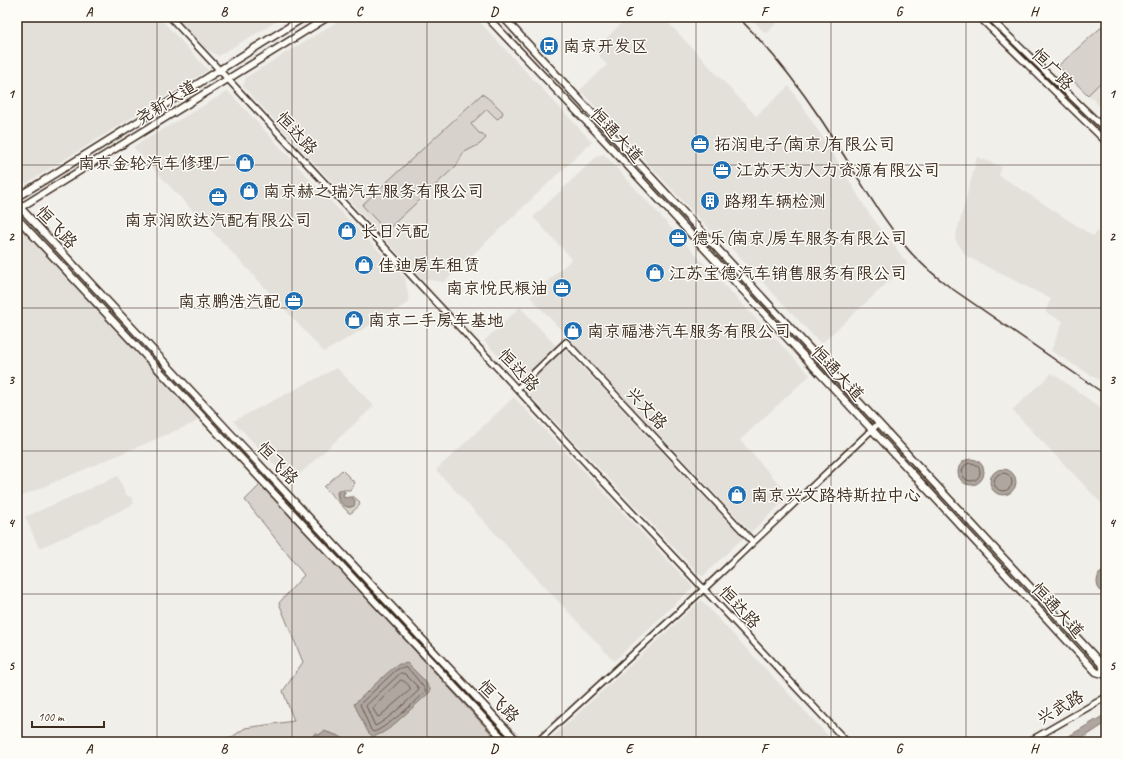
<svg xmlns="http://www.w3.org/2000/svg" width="1123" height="759" viewBox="0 0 1123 759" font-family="Caveat,'LXGW WenKai TC',sans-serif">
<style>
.built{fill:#e3e0da}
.green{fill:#d7d2cc;stroke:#897e75}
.water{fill:#aea69f;stroke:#80746b}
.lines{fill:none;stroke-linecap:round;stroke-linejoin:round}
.shore{stroke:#695c52;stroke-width:1}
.minor-casing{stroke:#3b2a1e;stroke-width:8}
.major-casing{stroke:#3b2a1e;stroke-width:9}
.minor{stroke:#fdfcf7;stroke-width:5}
.major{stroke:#fdfcf7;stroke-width:6}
.rail{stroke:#3b2a1e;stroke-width:1.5}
.grid{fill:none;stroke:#3b2a1e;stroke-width:1;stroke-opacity:0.55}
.labels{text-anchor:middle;stroke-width:3;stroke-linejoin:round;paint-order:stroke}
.poi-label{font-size:17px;fill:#3b2a1e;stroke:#fdfcf7;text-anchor:start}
.street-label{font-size:17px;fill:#3b2a1e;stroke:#fdfcf7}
.neatline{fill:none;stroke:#3b2a1e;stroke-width:1.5}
.grid-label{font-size:13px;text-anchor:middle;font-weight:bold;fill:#3b2a1e}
</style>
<rect width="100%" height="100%" fill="#f1efea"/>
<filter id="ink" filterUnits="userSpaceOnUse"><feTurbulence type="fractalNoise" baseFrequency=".025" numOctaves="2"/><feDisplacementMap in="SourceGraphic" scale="8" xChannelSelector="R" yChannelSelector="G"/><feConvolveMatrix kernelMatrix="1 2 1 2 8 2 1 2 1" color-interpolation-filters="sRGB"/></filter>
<g filter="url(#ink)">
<path class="built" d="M17,17H159L208,70L27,183L17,181Z
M176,17H284L218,56L205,48Z
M345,17H475L592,142L444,282L422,279L243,86L246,77Z
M628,17H663L756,116L789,86L832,152L868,212L908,264L821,344L725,242L723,243L675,193L580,90L607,65L594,50Z
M750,17H782L766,34Z
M1102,81L1106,85V112L1088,95Z
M228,91L320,190L405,278L409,300L408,303L324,352L242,263L133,147Z
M604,154L708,268L810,375L740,440L790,496L751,532L530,297L572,259L533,217L597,156Z
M977,157L1002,167L999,175L1093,236L1106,225V384L1051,351L1063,321L1045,312L1051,299L966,256L955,239Z
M17,225L20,226L197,415L198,419L194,423L17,498Z
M520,307L556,346L524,377L519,378L484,341Z
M561,352H568L743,538L702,577L525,390L526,384Z
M337,368L374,406L291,482L233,421Z
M1052,373L1106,412V508L1012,410Z
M514,397L693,587L614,661L436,470Z
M118,476L125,494L132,498L134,504L83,529L39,548L25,517Z
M701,600L834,742H547L621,674Z"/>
<path class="green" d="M1106,23V85L1102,81L1088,95L1058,66Z
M482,94C490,99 496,105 503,112L502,115L498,119L496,118L487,109L471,124L479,133L483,134L486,138L480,144L463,153L457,165L386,231L362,205Z
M342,470L355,483L350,490H338L337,493L338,499L347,507H352L353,496L360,502L359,506L351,513H349L324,487Z
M261,484L499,742H225L245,728L294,721L283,691L303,662L279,603L304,575L245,500Z
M17,730L28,742H17Z"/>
<path class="water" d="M958 472a13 13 0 1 1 26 0a13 13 0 1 1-26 0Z
M990 482a13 13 0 1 1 26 0a13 13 0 1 1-26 0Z
M338,490H342L345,492V493L343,494L344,495V498L349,497H351L355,500L354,506C344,510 336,500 338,490Z
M1106,569V595C1097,590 1095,583 1099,574Z
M407,663L424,680L430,689V692L390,728L382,733L373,737L368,732L354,704C369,691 383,675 399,664H404Z
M1106,714V723L1077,742H1059Z
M324,731L339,736L349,742H307L311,739L315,733L319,735Z"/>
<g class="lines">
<path class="shore" d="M962 472a9 9 0 1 1 18 0a9 9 0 1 1-18 0Z
M994 482a9 9 0 1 1 18 0a9 9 0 1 1-18 0Z
M400,668C402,668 405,667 407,668C410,670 424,687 426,691C418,700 384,730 373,732L371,730L360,704L395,671Z
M401,673L405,674L417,686L419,690C411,698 384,723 375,726L366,706Z
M401,680C405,681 411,686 410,690L380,716L378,717L373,709L374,707Z"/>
<defs>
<path id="minor" d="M170,17L517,389L596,474L847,742
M979,17L1106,142
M989,17L1106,130
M517,389L566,342L753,542
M537,742L704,589L879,423
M1028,742L1106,697"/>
<path id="major" d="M487,17L603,139L1096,672L1103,674V666L1096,658L503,17
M17,197C114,138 208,76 305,17
M17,204L518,742
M18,209L328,17
M17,218L506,742"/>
</defs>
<use href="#minor" class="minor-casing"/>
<use href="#major" class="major-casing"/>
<use href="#minor" class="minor"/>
<use href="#major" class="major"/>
<path class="rail" d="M738,17C769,48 796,82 820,118C849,161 873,207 906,247C919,263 935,276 951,288L1106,395"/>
</g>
</g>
<path class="grid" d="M157,17V742M292,17V742M427,17V742M562,17V742M696,17V742M831,17V742M966,17V742M17,165H1106M17,308H1106M17,451H1106M17,594H1106"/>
<defs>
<symbol id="bus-disc" viewBox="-11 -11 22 22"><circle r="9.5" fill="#1f6fb2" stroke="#fdfcf7"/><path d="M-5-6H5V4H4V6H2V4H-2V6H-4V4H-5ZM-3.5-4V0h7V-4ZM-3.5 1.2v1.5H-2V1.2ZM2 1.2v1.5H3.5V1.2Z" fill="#fff"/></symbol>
<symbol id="office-disc" viewBox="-11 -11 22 22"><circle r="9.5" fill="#1f6fb2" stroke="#fdfcf7"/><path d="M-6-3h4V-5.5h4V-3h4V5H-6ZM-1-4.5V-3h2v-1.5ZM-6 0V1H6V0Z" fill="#fff"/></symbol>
<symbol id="shop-disc" viewBox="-11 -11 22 22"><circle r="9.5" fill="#1f6fb2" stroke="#fdfcf7"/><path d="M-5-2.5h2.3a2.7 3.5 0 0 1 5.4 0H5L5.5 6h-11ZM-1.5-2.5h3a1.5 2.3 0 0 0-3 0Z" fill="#fff"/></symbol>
<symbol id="building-disc" viewBox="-11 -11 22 22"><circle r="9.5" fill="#1f6fb2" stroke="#fdfcf7"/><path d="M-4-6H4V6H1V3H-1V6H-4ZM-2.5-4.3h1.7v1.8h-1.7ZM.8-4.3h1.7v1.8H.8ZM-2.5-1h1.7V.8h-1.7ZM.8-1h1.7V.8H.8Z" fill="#fff"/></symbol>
</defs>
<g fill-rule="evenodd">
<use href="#bus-disc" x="538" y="35" width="22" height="22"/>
<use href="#office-disc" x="689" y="133" width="22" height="22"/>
<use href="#shop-disc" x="234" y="152" width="22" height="22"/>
<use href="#office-disc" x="711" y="159" width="22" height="22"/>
<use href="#shop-disc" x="238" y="180" width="22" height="22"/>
<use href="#office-disc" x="207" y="186" width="22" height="22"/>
<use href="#building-disc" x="699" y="190" width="22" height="22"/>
<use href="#shop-disc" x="336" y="220" width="22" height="22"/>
<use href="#office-disc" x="667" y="227" width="22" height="22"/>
<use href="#shop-disc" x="353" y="254" width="22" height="22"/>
<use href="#shop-disc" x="644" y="262" width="22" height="22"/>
<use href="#office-disc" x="551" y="277" width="22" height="22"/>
<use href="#office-disc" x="283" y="290" width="22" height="22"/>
<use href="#shop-disc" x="343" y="309" width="22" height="22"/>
<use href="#shop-disc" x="562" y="320" width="22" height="22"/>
<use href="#shop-disc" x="726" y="484" width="22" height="22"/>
</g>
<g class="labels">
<g class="poi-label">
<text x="563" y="52">南京开发区</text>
<text x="714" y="150">拓润电子(南京)有限公司</text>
<text x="231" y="169" text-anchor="end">南京金轮汽车修理厂</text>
<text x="736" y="176">江苏天为人力资源有限公司</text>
<text x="263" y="197">南京赫之瑞汽车服务有限公司</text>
<text x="724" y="207">路翔车辆检测</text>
<text x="218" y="226" text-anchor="middle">南京润欧达汽配有限公司</text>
<text x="361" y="237">长日汽配</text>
<text x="692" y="244">德乐(南京)房车服务有限公司</text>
<text x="378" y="271">佳迪房车租赁</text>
<text x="669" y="279">江苏宝德汽车销售服务有限公司</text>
<text x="548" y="294" text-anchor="end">南京悦民粮油</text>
<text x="280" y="307" text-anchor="end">南京鹏浩汽配</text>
<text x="368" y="326">南京二手房车基地</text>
<text x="587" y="337">南京福港汽车服务有限公司</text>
<text x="751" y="501">南京兴文路特斯拉中心</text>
</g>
<g class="street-label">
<text transform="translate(1053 69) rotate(45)" y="6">恒广路</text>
<text transform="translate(166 102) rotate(-32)" y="6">尧新大道</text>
<text transform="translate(297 133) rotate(47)" y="6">恒达路</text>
<text transform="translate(617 135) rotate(47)" y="6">恒通大道</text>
<text transform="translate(57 227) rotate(47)" y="6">恒飞路</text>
<text transform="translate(519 370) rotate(47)" y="6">恒达路</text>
<text transform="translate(838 373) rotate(47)" y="6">恒通大道</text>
<text transform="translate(647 408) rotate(47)" y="6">兴文路</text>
<text transform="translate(278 463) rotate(47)" y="6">恒飞路</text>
<text transform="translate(740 607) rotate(47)" y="6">恒达路</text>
<text transform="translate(1058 610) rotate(47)" y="6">恒通大道</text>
<text transform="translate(499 701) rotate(47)" y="6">恒飞路</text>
<text transform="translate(1060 707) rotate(-30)" y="6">兴武路</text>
</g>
</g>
<rect width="1123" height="759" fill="none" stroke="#fdfcf7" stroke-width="44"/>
<path d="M32 721v6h72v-6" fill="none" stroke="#3b2a1e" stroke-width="2"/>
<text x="38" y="721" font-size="12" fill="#3b2a1e" stroke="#fdfcf7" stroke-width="3" paint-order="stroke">100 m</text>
<rect x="22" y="22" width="1079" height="715" class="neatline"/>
<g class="grid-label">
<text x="89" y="16">A</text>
<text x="224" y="16">B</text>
<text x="359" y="16">C</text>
<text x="494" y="16">D</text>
<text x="629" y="16">E</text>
<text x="764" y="16">F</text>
<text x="899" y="16">G</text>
<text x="1034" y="16">H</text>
<text x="11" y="98">1</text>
<text x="1112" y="98">1</text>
<text x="11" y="241">2</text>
<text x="1112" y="241">2</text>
<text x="11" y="384">3</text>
<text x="1112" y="384">3</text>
<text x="11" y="527">4</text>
<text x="1112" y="527">4</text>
<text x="11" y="670">5</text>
<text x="1112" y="670">5</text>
<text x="89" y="753">A</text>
<text x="224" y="753">B</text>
<text x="359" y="753">C</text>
<text x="494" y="753">D</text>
<text x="629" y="753">E</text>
<text x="764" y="753">F</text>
<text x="899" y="753">G</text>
<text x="1034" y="753">H</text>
</g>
</svg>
